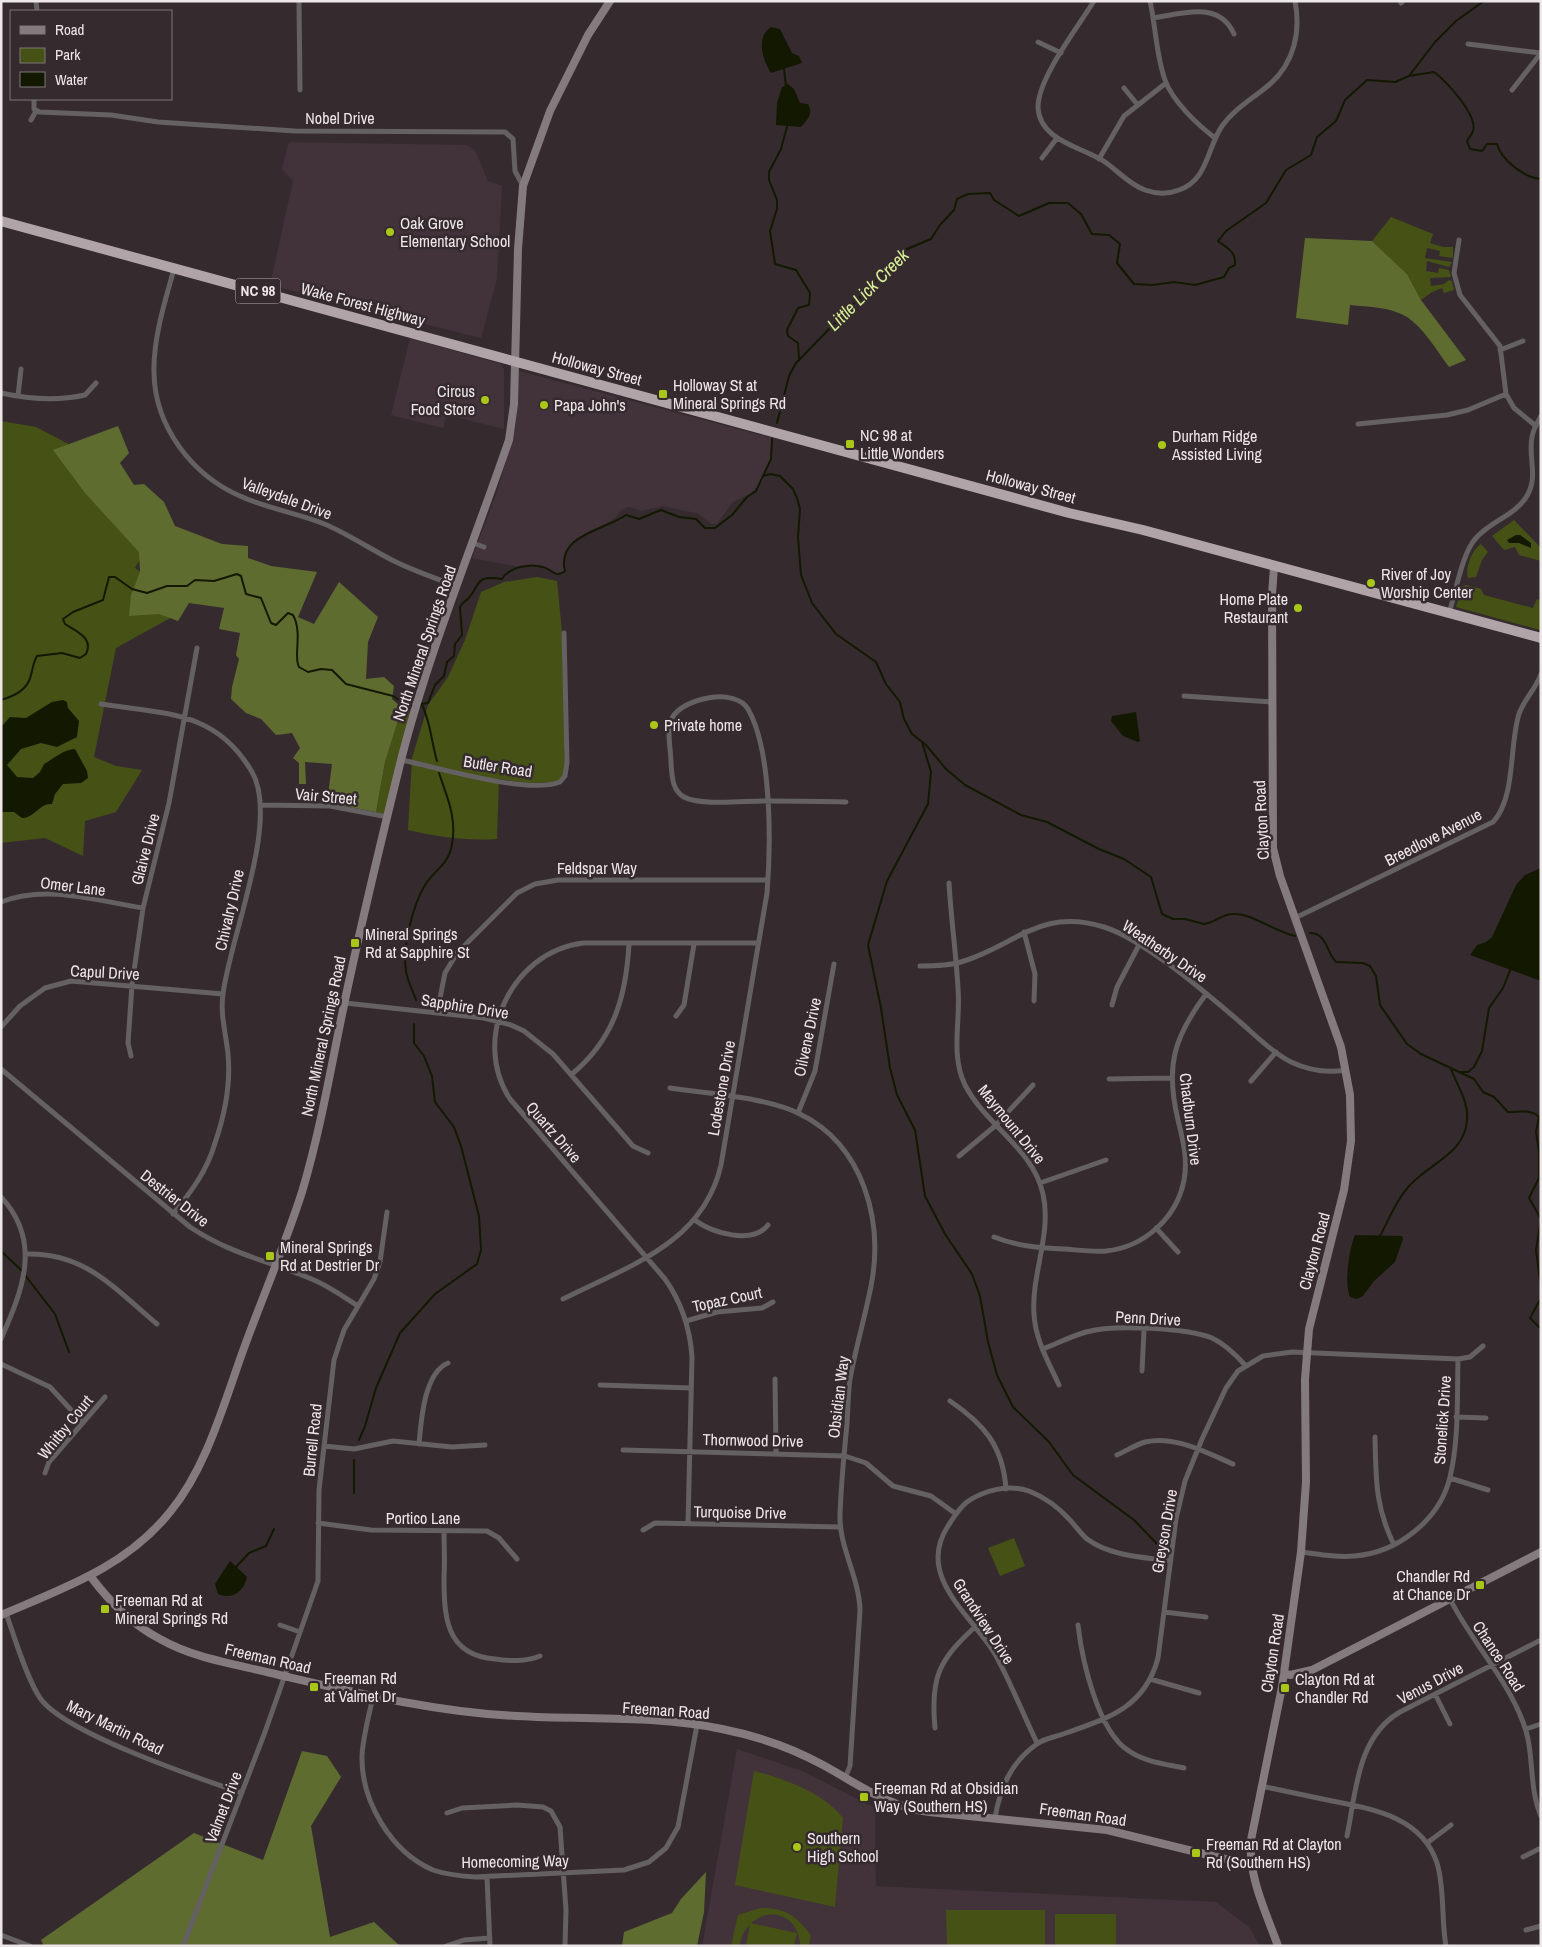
<svg xmlns="http://www.w3.org/2000/svg" width="1542" height="1947" viewBox="0 0 1542 1947" font-family="'Archivo Narrow',sans-serif">
<style>
.built{fill:#42323a}
.green{fill:#455115}
.forest{fill:#5f6c30}
.water{fill:#131800}
.lines{fill:none;stroke-linecap:round;stroke-linejoin:round}
.stream{stroke:#131800;stroke-width:2}
.street{stroke:#656062;stroke-width:5}
.secondary{stroke:#847b7f;stroke-width:8}
.highway{stroke:#b1a4a9;stroke-width:10}
.poi-dot{fill:#aac717;stroke:#352b2f;stroke-width:2}
.labels{text-anchor:middle;stroke-width:5;stroke-linejoin:round;paint-order:stroke}
.shield{fill:#352b2f;stroke:#b6afb2;stroke-width:1}
.shield-label{font-size:15px;font-weight:bold;fill:#eee7ea}
.street-label{font-size:16px;fill:#eee7ea;stroke:#352b2f}
.poi-label{font-size:16px;fill:#eee7ea;stroke:#352b2f;text-anchor:start}
.water-label{font-size:18px;font-style:italic;fill:#d8ed94;stroke:#352b2f}
</style>
<rect width="100%" height="100%" fill="#352b2f"/>
<path class="built" d="M289,142L466,145L475,150L488,181L502,186L497,279L481,338L270,285L293,181L282,169Z
M410,338L501,364L504,369V429L447,415L443,428L391,415Z
M519,371L772,438L773,458L765,471L763,481L750,494L733,502L717,524H711L699,514L664,506L641,511L629,507L621,510L615,518L573,543L564,556L565,571L562,574H553L541,566L520,567L472,558L497,492L513,437Z
M737,1749L802,1771L875,1808L876,1886L1216,1902L1249,1927L1260,1946H702Z"/>
<path class="green" d="M1391,217L1433,234L1430,243L1443,247H1453V258L1439,256L1440,251L1427,248L1425,258L1452,262L1449,267L1427,261L1426,271L1438,273L1439,268L1449,270L1451,277L1430,278L1431,286L1444,284L1449,280L1452,281L1454,290L1444,293L1442,288L1432,292L1421,300L1407,274L1372,241Z
M1,421L36,427L86,453L167,513L135,568L185,601L174,616L116,648L94,757L116,766L142,770L116,812L85,821L83,856L45,838L1,843Z
M1514,520L1541,548V561L1519,555L1515,547L1504,550L1492,536Z
M1481,544L1488,552L1482,560L1476,577L1468,578C1465,567 1472,550 1481,544Z
M537,577L557,581L562,632L565,771L560,782L531,783L499,779L497,839C466,841 438,837 408,830L412,758L428,705L448,677L465,640L481,592L504,582Z
M1466,585L1481,589L1484,595L1533,608L1537,599L1541,601L1540,630L1456,607L1462,587Z
M402,708L413,710L388,816L376,812L385,762Z
M1014,1538L1025,1566L1000,1576L988,1548Z
M754,1771C783,1778 826,1794 843,1818L835,1907L735,1885Z
M760,1908C785,1907 796,1916 811,1935L809,1946H800C799,1905 748,1903 739,1946H731L738,1915Z
M946,1910H1045V1946H947Z
M1055,1914H1116V1946H1055Z
M750,1923L797,1933L794,1946H746Z"/>
<path class="forest" d="M1305,238L1372,241L1407,274L1421,300L1466,360L1449,367C1437,351 1424,328 1407,317C1391,307 1369,307 1350,305L1348,325L1296,318Z
M118,426L129,453L120,463L134,485L144,484L164,502L175,526L222,544L248,546V558L271,566L317,572L298,617L314,624L339,582L378,617L368,642L366,679L384,677L394,686L392,699L402,708L385,762L376,812L327,803L332,764L305,762L306,784H299V763L293,758L300,748L292,733L276,735L261,719L246,713L231,699L232,687L239,659L236,655L240,633L219,629L224,608L189,603L178,621L159,614L129,616L131,595L140,572L139,552L85,493L53,450Z
M302,1751L327,1756L341,1777L311,1826L330,1937L374,1922L400,1946H44L41,1940L194,1833L263,1860Z
M706,1872L704,1912L697,1946H622L624,1932L672,1913L681,1899Z"/>
<path class="water" d="M771,27L780,29L792,53L799,56L802,63L771,73C763,60 755,38 771,27Z
M788,84L794,89L800,103L808,104C814,114 807,120 801,127L776,125L777,103L782,87Z
M1516,535H1520L1531,543V548L1519,543H1509L1507,540Z
M63,700L67,702L68,708L79,721L77,737L57,747L41,743L21,749L7,765L17,777L33,778L40,772L44,764C54,759 63,749 75,749L87,771L88,778L81,783L63,784L55,794L52,804C39,803 35,818 22,818L14,812H1V727L10,717L26,718L52,702Z
M1136,712L1140,741L1138,742L1123,736L1111,721L1112,716Z
M1541,868V981L1470,955L1477,945L1486,942L1492,937L1516,885L1525,875Z
M1355,1235L1402,1236L1403,1239L1395,1262L1374,1281L1363,1296L1357,1299L1350,1297C1344,1284 1349,1249 1355,1235Z
M230,1561L247,1577C244,1592 232,1600 218,1594L215,1584Z"/>
<g class="lines">
<path class="stream" d="M784,69L786,86
M1409,76L1434,72C1446,81 1478,115 1473,131C1472,134 1469,138 1467,141L1470,149L1482,151L1487,144H1497C1501,160 1525,178 1541,179
M788,123L781,149L769,172V180L777,200V209L770,231L775,264L796,270L810,293L809,305L798,308L787,330L788,336L798,343L799,359
M777,423L789,376L796,363L907,249L931,239L940,225L954,210L957,199L968,194L990,193L994,200L1019,216L1049,203H1068L1081,214L1092,234L1109,235L1120,244L1117,263L1134,284L1153,285L1174,282L1195,285L1224,277L1229,268L1235,265C1236,251 1228,249 1218,241L1226,231L1266,203L1286,170L1311,155L1317,137L1336,121L1345,100L1367,80L1395,82L1409,76L1435,42L1456,21L1484,1
M763,476L770,474L780,476L793,489L797,498L800,509L798,537L801,575L812,603L836,634L876,662L886,684L900,702L904,719L912,734L926,745L946,769L965,785L1021,815L1047,822L1099,849L1124,859L1151,877L1162,914L1173,919H1185L1204,924C1214,923 1222,914 1233,914C1252,913 1275,932 1295,936
M1,700C14,696 28,690 31,675C33,668 33,663 37,656L62,653L80,658L86,654C94,638 76,631 65,624L63,619L73,612L103,600L109,577H115L132,589L147,593L167,586H187L195,580L214,581L237,574L241,576L246,594L261,598L271,623L276,625L288,613L293,615C303,633 293,657 299,667L308,672L321,669L332,670L346,684L393,696L407,705L413,706
M420,704L428,703L435,685L444,676L447,662L454,656L455,644L462,635L460,607C463,602 465,601 469,598C481,583 475,575 502,579C509,567 530,563 543,567C552,569 555,579 565,571C556,535 605,530 626,515L639,519L661,510L679,517L696,519L705,528H715L732,515L747,497L756,491L771,459L772,439
M422,705C431,723 431,741 437,761
M922,742L931,772L928,804L887,881L868,945L881,1008L890,1068L897,1095L915,1130L925,1196L945,1234L972,1274L980,1296L988,1342L997,1375L1013,1407L1049,1442L1073,1475L1134,1520L1162,1549
M1310,933C1327,933 1326,952 1336,962L1363,963L1370,966L1376,976L1380,1005L1407,1044L1421,1054L1474,1079L1483,1092L1494,1097L1508,1112C1518,1112 1532,1109 1539,1117
M416,1000C413,991 407,980 406,971C402,947 413,905 425,885C434,870 449,865 452,844C457,818 447,797 439,773
M1461,1072H1468L1474,1067L1482,1051L1489,1008L1503,988L1511,968
M1539,1117L1536,1132L1539,1151V1178L1529,1198L1541,1219L1536,1250L1541,1288
M1380,1236C1389,1219 1398,1197 1411,1184C1431,1163 1465,1153 1467,1120C1469,1102 1457,1085 1451,1069
M1,1251L22,1271
M25,1275L55,1314L69,1352
M1541,1298L1530,1318L1541,1329
M359,1440L365,1426L376,1388L400,1333L435,1294L477,1264L481,1250L479,1216L461,1146L454,1127L435,1102L432,1076L424,1056L414,1043V1024
M354,1493V1460
M236,1567L249,1553L266,1546L274,1529"/>
<path class="street" d="M36,1L37,11
M299,1L300,90
M1094,1C1078,27 1038,78 1038,107C1039,141 1083,147 1105,162C1118,171 1130,185 1145,190C1156,194 1169,194 1179,190C1208,180 1207,148 1222,126C1235,108 1254,98 1270,84C1294,63 1301,32 1295,1
M1150,1C1156,28 1156,55 1165,80C1173,102 1198,125 1215,138
M1401,3L1403,1
M1153,18C1182,14 1219,0 1234,34
M1038,42L1061,53
M1468,44L1541,53
M1124,88L1137,104
M1512,90L1541,53
M34,99V109L39,112L111,115L158,122L295,131L505,132L513,139L515,171L523,186
M31,120L36,111
M1042,158L1057,138
M1099,159L1124,116L1166,83
M1459,240L1454,273L1460,295L1500,346L1506,394L1514,408L1536,426
M174,269C165,301 153,339 154,373C155,427 192,475 240,496C268,509 299,513 327,525C349,535 369,548 390,559C411,570 434,578 457,586
M1500,350L1523,341
M1,393C28,399 58,401 85,395L96,383
M18,396L21,369
M1358,424L1447,415L1468,410L1506,394
M473,543L484,547
M1449,613C1456,592 1462,553 1476,538C1492,520 1517,515 1528,494C1538,475 1528,456 1532,437C1533,430 1537,423 1541,416
M1184,696L1272,702
M101,704C164,714 216,710 252,772C280,821 230,937 223,994C220,1014 226,1034 228,1054C231,1085 225,1114 215,1143C207,1171 191,1192 173,1214
M401,760C438,767 527,795 560,782L565,776L567,762L564,633
M262,805L330,806L388,817
M949,883C951,918 956,953 958,988C961,1020 950,1054 965,1085C986,1126 1033,1148 1043,1194C1052,1234 1031,1275 1034,1314C1035,1339 1049,1363 1059,1385
M1,902C47,884 97,901 143,908
M1295,918L1493,822C1516,798 1509,745 1519,714C1524,699 1536,689 1541,674
M1024,932L1035,974L1034,1001
M920,966C934,966 948,966 961,962C1015,946 1040,907 1104,927C1145,940 1207,994 1240,1022C1256,1036 1272,1052 1291,1062C1308,1070 1328,1073 1346,1070
M345,1003L484,1018L511,1025L524,1031L553,1054L633,1146L648,1153
M1112,1005L1117,987L1139,945
M437,1013L445,973L457,953L517,893L535,884L558,880H768
M676,1016L684,1005L694,944
M1,1027L20,1006L45,988L71,981L223,994
M131,1056L128,1043L132,985L143,908L169,803L197,648
M1,1069L190,1227C232,1255 270,1261 314,1280C330,1287 344,1297 358,1306
M572,1074C614,1039 626,997 629,944
M1109,1079L1171,1078
M1251,1081L1276,1052
M670,1088C708,1094 766,1097 800,1114C863,1145 884,1220 871,1286C865,1317 856,1347 850,1379C848,1393 848,1409 847,1424C844,1454 841,1484 840,1515C839,1547 859,1577 860,1610L850,1766L845,1778
M798,1113L815,1071L834,964
M959,1156L995,1126L1033,1085
M1040,1183L1106,1160
M1,1197C43,1242 22,1291 1,1339
M695,1220C711,1233 753,1245 768,1225
M1156,1228L1178,1252
M994,1237C1017,1246 1039,1248 1064,1249C1078,1250 1092,1252 1106,1251C1144,1247 1177,1218 1184,1180C1188,1159 1183,1140 1178,1120C1165,1066 1174,1037 1206,994
M26,1254C85,1252 115,1289 157,1324
M563,1299C628,1266 703,1244 721,1165L767,893C771,845 772,751 748,709C735,687 683,698 672,718C666,730 671,750 671,763C672,776 672,790 684,797C700,806 744,801 763,801C791,801 818,801 846,802
M686,1321L717,1312L762,1308L773,1302
M1043,1349C1058,1343 1072,1336 1086,1332C1113,1324 1187,1328 1212,1338C1225,1344 1236,1355 1245,1365
M1,1364L50,1387L83,1423
M1142,1371L1144,1330
M775,1379L776,1453
M600,1385L691,1388
M950,1401C984,1424 1003,1446 1006,1489
M1456,1417L1486,1418
M1375,1437C1376,1479 1375,1506 1394,1545
M419,1444C421,1421 424,1373 448,1363
M324,1446L354,1449L393,1441L452,1447L485,1445
M623,1450L845,1456L866,1463L893,1486L931,1496L956,1514
M1117,1455C1126,1451 1135,1445 1145,1442C1175,1435 1207,1453 1233,1464
M45,1473L49,1462L105,1397
M1450,1478L1488,1490
M318,1523L371,1530L487,1531L499,1538L517,1559
M688,1524L692,1357C690,1328 682,1303 665,1279L510,1099C471,1039 511,952 583,943H758
M643,1530L655,1523L839,1527
M444,1531C444,1546 445,1561 444,1576C444,1616 445,1655 495,1659C510,1661 525,1662 540,1656
M1301,1552C1319,1554 1336,1558 1354,1556C1397,1553 1440,1520 1450,1477C1459,1440 1457,1397 1458,1359
M1450,1599C1471,1641 1506,1677 1523,1722C1535,1752 1528,1786 1541,1816
M1164,1612L1206,1617
M6,1613C14,1636 27,1679 40,1698C64,1733 198,1778 242,1793
M280,1625L300,1632
M1078,1625C1082,1660 1098,1732 1129,1751C1145,1762 1166,1764 1184,1768
M1150,1679L1199,1693
M1435,1694L1450,1724
M373,1696C369,1716 363,1736 362,1756C361,1801 391,1852 433,1870C447,1875 461,1876 475,1877L624,1870L649,1862L666,1848L678,1827L697,1725
M935,1728C930,1677 939,1660 976,1626
M1526,1729L1541,1724
M1037,1743C1023,1714 1011,1683 995,1654C972,1615 915,1577 948,1526C954,1517 959,1508 967,1502C984,1490 1009,1484 1029,1491C1044,1497 1058,1507 1069,1519C1075,1525 1080,1533 1087,1539C1110,1556 1142,1557 1170,1561
M1261,1786C1285,1791 1308,1796 1332,1801C1373,1809 1422,1817 1437,1863C1445,1889 1441,1919 1446,1946
M447,1813L462,1808L517,1805L543,1807L551,1811L560,1827L566,1910L565,1946
M995,1818C1000,1788 1011,1762 1037,1744C1045,1738 1056,1737 1066,1733C1109,1718 1145,1707 1158,1658L1176,1519L1185,1481L1202,1439L1226,1388L1238,1371L1263,1356L1292,1352L1458,1359L1470,1357L1483,1346
M1347,1836C1356,1792 1357,1737 1400,1712L1541,1640
M1427,1843L1451,1825
M1523,1857L1541,1848
M487,1877L490,1946
M1526,1930L1541,1926
M1,1935L30,1946
M183,1946L265,1732L318,1581L319,1490L334,1360L344,1330L374,1279L380,1262L387,1212
M446,1946L464,1940L490,1938"/>
<path class="secondary" d="M1274,567L1272,594L1273,848L1280,876L1341,1047L1350,1095L1351,1141L1344,1190L1309,1329L1305,1379L1306,1482L1301,1552L1282,1687L1251,1840C1248,1877 1266,1912 1278,1946
M91,1577C109,1601 133,1625 160,1639C193,1658 234,1664 271,1673C353,1692 433,1712 517,1716C583,1720 658,1715 722,1729C757,1736 792,1748 823,1765C858,1784 888,1807 929,1812L1107,1830L1241,1863H1250
M1,1615C64,1588 126,1567 170,1512C207,1467 224,1403 244,1348C263,1296 285,1245 302,1192C323,1122 334,1048 350,977C366,903 384,829 402,756C430,648 473,545 509,440L514,404L518,249L523,186L550,111L588,35L610,1
M1284,1673L1290,1675L1312,1670L1541,1552"/>
<path class="highway" d="M1,221L1069,513L1143,530L1541,638"/>
</g>
<g class="poi-dot">
<circle cx="390" cy="232" r="5"/>
<rect x="658" y="389" width="10" height="10" rx="2.5"/>
<circle cx="485" cy="400" r="5"/>
<circle cx="544" cy="405" r="5"/>
<rect x="845" y="439" width="10" height="10" rx="2.5"/>
<circle cx="1162" cy="445" r="5"/>
<circle cx="1371" cy="583" r="5"/>
<circle cx="1298" cy="608" r="5"/>
<circle cx="654" cy="725" r="5"/>
<rect x="350" y="938" width="10" height="10" rx="2.5"/>
<rect x="265" y="1251" width="10" height="10" rx="2.5"/>
<rect x="1475" y="1580" width="10" height="10" rx="2.5"/>
<rect x="100" y="1604" width="10" height="10" rx="2.5"/>
<rect x="309" y="1682" width="10" height="10" rx="2.5"/>
<rect x="1280" y="1683" width="10" height="10" rx="2.5"/>
<rect x="859" y="1792" width="10" height="10" rx="2.5"/>
<circle cx="797" cy="1847" r="5"/>
<rect x="1191" y="1848" width="10" height="10" rx="2.5"/>
</g>
<g class="labels">
<rect class="shield" x="235.5" y="278.5" width="45" height="25" rx="4"/>
<g class="shield-label">
<text x="258" y="296">NC 98</text>
</g>
<g class="street-label">
<text x="340" y="124">Nobel Drive</text>
<text transform="translate(363 304) rotate(15)" y="6">Wake Forest Highway</text>
<text transform="translate(597 368) rotate(15)" y="6">Holloway Street</text>
<text transform="translate(1031 486) rotate(15)" y="6">Holloway Street</text>
<text transform="translate(287 498) rotate(20)" y="6">Valleydale Drive</text>
<text transform="translate(424 643) rotate(-71)" y="6">North Mineral Springs Road</text>
<text transform="translate(498 766) rotate(9)" y="6">Butler Road</text>
<text transform="translate(326 796) rotate(5)" y="6">Vair Street</text>
<text transform="translate(1261 820) rotate(-93)" y="6">Clayton Road</text>
<text transform="translate(1433 837) rotate(-27)" y="6">Breedlove Avenue</text>
<text transform="translate(145 849) rotate(-76)" y="6">Glaive Drive</text>
<text x="597" y="874">Feldspar Way</text>
<text transform="translate(73 886) rotate(7)" y="6">Omer Lane</text>
<text transform="translate(229 910) rotate(-77)" y="6">Chivalry Drive</text>
<text transform="translate(1165 951) rotate(34)" y="6">Weatherby Drive</text>
<text transform="translate(105 972) rotate(3)" y="6">Capul Drive</text>
<text transform="translate(465 1006) rotate(9)" y="6">Sapphire Drive</text>
<text transform="translate(323 1036) rotate(-78)" y="6">North Mineral Springs Road</text>
<text transform="translate(807 1037) rotate(-78)" y="6">Oilvene Drive</text>
<text transform="translate(721 1088) rotate(-80)" y="6">Lodestone Drive</text>
<text transform="translate(1191 1119) rotate(83)" y="6">Chadburn Drive</text>
<text transform="translate(1012 1124) rotate(51)" y="6">Maymount Drive</text>
<text transform="translate(554 1132) rotate(49)" y="6">Quartz Drive</text>
<text transform="translate(175 1198) rotate(38)" y="6">Destrier Drive</text>
<text transform="translate(1314 1251) rotate(-75)" y="6">Clayton Road</text>
<text transform="translate(727 1299) rotate(-12)" y="6">Topaz Court</text>
<text transform="translate(1148 1318) rotate(3)" y="6">Penn Drive</text>
<text transform="translate(838 1397) rotate(-83)" y="6">Obsidian Way</text>
<text transform="translate(1442 1420) rotate(-86)" y="6">Stonelick Drive</text>
<text transform="translate(65 1427) rotate(-51)" y="6">Whitby Court</text>
<text transform="translate(312 1440) rotate(-84)" y="6">Burrell Road</text>
<text transform="translate(753 1440) rotate(1)" y="6">Thornwood Drive</text>
<text transform="translate(740 1512) rotate(1)" y="6">Turquoise Drive</text>
<text x="423" y="1524">Portico Lane</text>
<text transform="translate(1164 1531) rotate(-80)" y="6">Greyson Drive</text>
<text transform="translate(984 1621) rotate(57)" y="6">Grandview Drive</text>
<text transform="translate(1272 1653) rotate(-81)" y="6">Clayton Road</text>
<text transform="translate(1499 1656) rotate(57)" y="6">Chance Road</text>
<text transform="translate(268 1658) rotate(13)" y="6">Freeman Road</text>
<text transform="translate(1430 1683) rotate(-28)" y="6">Venus Drive</text>
<text transform="translate(666 1710) rotate(4)" y="6">Freeman Road</text>
<text transform="translate(115 1727) rotate(26)" y="6">Mary Martin Road</text>
<text transform="translate(223 1807) rotate(-69)" y="6">Valmet Drive</text>
<text transform="translate(1083 1814) rotate(8)" y="6">Freeman Road</text>
<text transform="translate(515 1861) rotate(-1)" y="6">Homecoming Way</text>
</g>
<g class="poi-label">
<text x="400" y="229">Oak Grove<tspan x="400" dy="18">Elementary School</tspan></text>
<text x="673" y="391">Holloway St at<tspan x="673" dy="18">Mineral Springs Rd</tspan></text>
<text x="475" y="397" text-anchor="end">Circus<tspan x="475" dy="18">Food Store</tspan></text>
<text x="554" y="411">Papa John's</text>
<text x="860" y="441">NC 98 at<tspan x="860" dy="18">Little Wonders</tspan></text>
<text x="1172" y="442">Durham Ridge<tspan x="1172" dy="18">Assisted Living</tspan></text>
<text x="1381" y="580">River of Joy<tspan x="1381" dy="18">Worship Center</tspan></text>
<text x="1288" y="605" text-anchor="end">Home Plate<tspan x="1288" dy="18">Restaurant</tspan></text>
<text x="664" y="731">Private home</text>
<text x="365" y="940">Mineral Springs<tspan x="365" dy="18">Rd at Sapphire St</tspan></text>
<text x="280" y="1253">Mineral Springs<tspan x="280" dy="18">Rd at Destrier Dr</tspan></text>
<text x="1470" y="1582" text-anchor="end">Chandler Rd<tspan x="1470" dy="18">at Chance Dr</tspan></text>
<text x="115" y="1606">Freeman Rd at<tspan x="115" dy="18">Mineral Springs Rd</tspan></text>
<text x="324" y="1684">Freeman Rd<tspan x="324" dy="18">at Valmet Dr</tspan></text>
<text x="1295" y="1685">Clayton Rd at<tspan x="1295" dy="18">Chandler Rd</tspan></text>
<text x="874" y="1794">Freeman Rd at Obsidian<tspan x="874" dy="18">Way (Southern HS)</tspan></text>
<text x="807" y="1844">Southern<tspan x="807" dy="18">High School</tspan></text>
<text x="1206" y="1850">Freeman Rd at Clayton<tspan x="1206" dy="18">Rd (Southern HS)</tspan></text>
</g>
<g class="water-label">
<text transform="translate(868 290) rotate(-45)" y="6">Little Lick Creek</text>
</g>
</g>
<rect width="1542" height="1947" fill="none" stroke="#eee7ea" stroke-width="5"/>
<rect x="10" y="10" width="162" height="90" fill="#352b2f" stroke="#7f767a"/>
<rect x="20" y="26" width="25" height="8" fill="#847b7f" stroke="#7f767a"/>
<text x="55" y="35" font-size="15" fill="#eee7ea">Road</text>
<rect x="20" y="48" width="25" height="15" fill="#455115" stroke="#7f767a"/>
<text x="55" y="60" font-size="15" fill="#eee7ea">Park</text>
<rect x="20" y="72" width="25" height="15" fill="#131800" stroke="#7f767a"/>
<text x="55" y="85" font-size="15" fill="#eee7ea">Water</text>
</svg>
